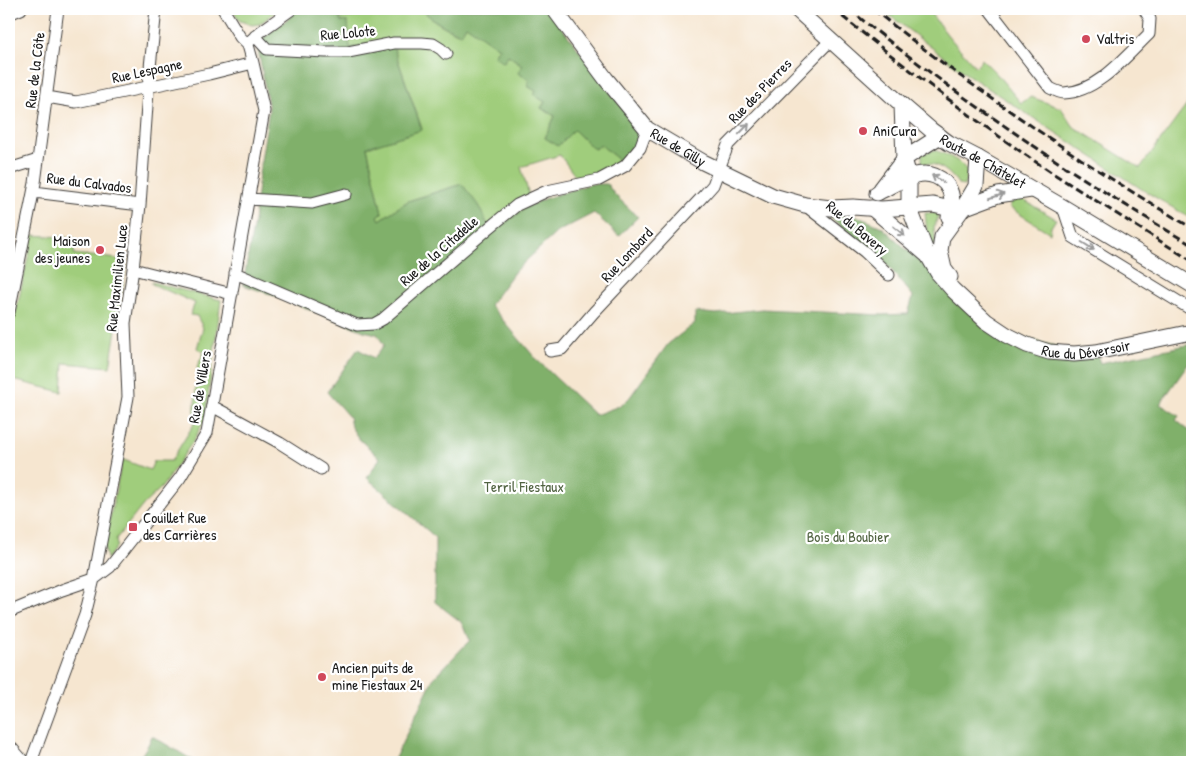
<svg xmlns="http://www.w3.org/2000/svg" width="1201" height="771" viewBox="0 0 1201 771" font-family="'Patrick Hand',sans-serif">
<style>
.green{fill:#a0cd7b;stroke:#5e744c}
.forest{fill:#80b06b;stroke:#4e6644}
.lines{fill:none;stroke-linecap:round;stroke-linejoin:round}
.minor-casing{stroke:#3d3a37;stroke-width:13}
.major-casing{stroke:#3d3a37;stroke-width:17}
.minor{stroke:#fff;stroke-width:11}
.major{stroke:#fff;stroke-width:15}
.rail{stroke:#1c1c1c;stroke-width:3;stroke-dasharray:8 4;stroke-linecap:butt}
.oneway{stroke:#999}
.poi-dot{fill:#d1495b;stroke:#fff;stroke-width:2}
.labels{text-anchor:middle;stroke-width:4.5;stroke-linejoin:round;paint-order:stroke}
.street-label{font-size:15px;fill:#1c1c1c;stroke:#fff}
.poi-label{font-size:15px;fill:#1c1c1c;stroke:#fff;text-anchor:start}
.park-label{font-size:15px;fill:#516342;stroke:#fff}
</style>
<rect width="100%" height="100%" fill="#fff"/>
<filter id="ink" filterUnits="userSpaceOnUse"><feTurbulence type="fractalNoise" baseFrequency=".02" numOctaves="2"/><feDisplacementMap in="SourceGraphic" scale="10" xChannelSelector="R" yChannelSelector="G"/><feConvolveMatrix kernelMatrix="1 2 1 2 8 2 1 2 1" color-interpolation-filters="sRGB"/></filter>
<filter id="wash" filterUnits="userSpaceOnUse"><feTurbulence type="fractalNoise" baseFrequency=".0096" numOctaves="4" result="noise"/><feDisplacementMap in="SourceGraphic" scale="20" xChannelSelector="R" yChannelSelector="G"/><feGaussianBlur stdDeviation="1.12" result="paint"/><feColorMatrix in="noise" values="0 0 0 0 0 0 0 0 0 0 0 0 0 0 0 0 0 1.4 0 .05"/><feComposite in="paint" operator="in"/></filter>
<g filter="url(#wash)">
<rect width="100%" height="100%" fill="#f6e6d0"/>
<path class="green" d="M232,9H279L260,24L252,25L240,21Z
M370,9H422C432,21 446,28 460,34L466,24L499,48L494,56L508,55L523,65L529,80L545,102L541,108L555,116L545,138L574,130L594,149L601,145L620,161L597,174L563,184L575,176L560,155L521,167L529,195V206L492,233L462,184L408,201L380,220L377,216L382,213L367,147L422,129L391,40L350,48L340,21V18L359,15Z
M881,9H927L950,38L976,67L982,59L995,72L1021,103L1031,97L1061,108L1074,127L1140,168L1192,98V219L1143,190L965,73Z
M934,150C944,153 965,162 967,173C967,177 965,182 964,186L959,185C950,172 939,163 922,163V154Z
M1020,198L1056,219L1051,227L1050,233L1010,208V201H1015Z
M925,213H938V218L934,227L936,245L934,246L931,245L927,233Z
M33,235L75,238L74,254L127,260L110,367L64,363L62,392L9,379V343Z
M152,282L221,300L205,419L194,440L162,487L144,504L116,539L117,546L107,559L104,546L122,461L124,460L150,470L154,461H171L194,424L196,387L202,385L197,367L204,352L197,348L203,328L197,316L190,315L195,303L152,284Z"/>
<path class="forest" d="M300,9H370L359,16L340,18V21L348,22L350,48L391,40L422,130L367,147L382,213L378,216L380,220L408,201L462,184L478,205L492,233L529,206L544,199L590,184H607L615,195L638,217L619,236L594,213L557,232L515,271L490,305L537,360L595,415L622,405L630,397L668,344L695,323V312L716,314L762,309L882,315L908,314L913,296L883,260L831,218L832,216L852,214L882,227L929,270L985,328L1098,357L1100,363L1192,344V359L1160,404L1179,416L1176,420L1192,433V762H393L433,679L470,640L461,622L435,602V537L367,478L380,458L359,439L351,427L349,417L327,392L358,349L374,358L384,345L377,334L364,331L270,294L243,285L254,222L259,174L269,110L257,43Z
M422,9H548L642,134L631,149L620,161L601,145L594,149L574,130L558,146L545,138L555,116L541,108L545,102L534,95L536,91L527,86L529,80L518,73L522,65L508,55L504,62L494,56L499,48L466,25L461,34C446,28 432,21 422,9Z
M152,736L196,762H137L148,745Z"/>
</g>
<g filter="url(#ink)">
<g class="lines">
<defs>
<path id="minor" d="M989,9L1050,88C1054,90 1060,93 1064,93C1098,92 1127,55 1149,34L1150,19L1144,9
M9,14L21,9
M255,36L267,49L326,52H348L394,43H422L433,44L441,49L446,54
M250,41L260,32L292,9
M47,97L76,102L209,74L253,63
M9,169L38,160
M34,192L140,205
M249,199L312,203L346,194
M806,206L865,252L889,275
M1063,207L1073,237L1192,310
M133,269L232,294
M235,273L357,325L374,324L383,319L489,228L517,205L547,191L599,180L625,166L640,148L647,129
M9,312L35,183L58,9
M550,351L562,349L594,312L705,194L713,185L728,145L831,40
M212,406L280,443L321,469
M9,612L62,590L94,579L110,567L180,478L207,433L264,111L253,63L248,45L240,37L223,9
M9,745L24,762
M31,762L85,615L94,579L128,397L125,323L133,269L140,205L149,77L156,9"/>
<g id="major">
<path id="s1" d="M554,9L606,79L647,129L703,162L773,196L805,205L831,208L853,207L882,209L933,205L951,209L963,208L998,195L1031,190"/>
<path id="s2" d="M796,9L902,105L931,130L949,143L978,158L1063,207L1192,285"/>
<path id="s3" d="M902,105L904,159L909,176V207L927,254L938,273L953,290L986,321L1007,335L1027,345L1049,352L1074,354L1096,352L1192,332"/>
<path d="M881,189L904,159L940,136"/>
<path d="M877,193C897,183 925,162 945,183C954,193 953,205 949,217"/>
<path d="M872,208L926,254"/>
<path d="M950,277L944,269L940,251L942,237L963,208L976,186L978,158"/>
</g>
</defs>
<use href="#minor" class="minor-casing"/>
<use href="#major" class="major-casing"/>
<use href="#minor" class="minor"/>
<use href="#major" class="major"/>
<path class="rail" d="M833,9C900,63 968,116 1039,164C1089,197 1141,229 1192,261
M849,9C957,97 1072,175 1192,245
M873,9C916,44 961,77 1007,109C1067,151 1129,191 1192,228"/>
</g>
<defs><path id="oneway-shaft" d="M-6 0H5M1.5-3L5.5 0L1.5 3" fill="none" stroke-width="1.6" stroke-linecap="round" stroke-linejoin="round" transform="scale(1.25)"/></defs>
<g class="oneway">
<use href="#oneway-shaft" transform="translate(744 129) rotate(-46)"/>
<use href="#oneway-shaft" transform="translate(938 179) rotate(-148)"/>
<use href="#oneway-shaft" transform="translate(997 196) rotate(-17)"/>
<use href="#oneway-shaft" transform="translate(899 231) rotate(40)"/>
<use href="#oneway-shaft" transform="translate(1088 246) rotate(32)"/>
</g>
</g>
<g class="poi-dot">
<circle cx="1086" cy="39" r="5"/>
<circle cx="863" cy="131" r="5"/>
<circle cx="100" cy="250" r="5"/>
<rect x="128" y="522" width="10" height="10" rx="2.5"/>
<circle cx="322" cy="677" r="5"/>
</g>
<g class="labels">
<g class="street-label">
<text transform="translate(348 33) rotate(-5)" y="5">Rue Lolote</text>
<text transform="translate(35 70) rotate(-83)" y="5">Rue de la Côte</text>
<text transform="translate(147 71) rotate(-12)" y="5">Rue Lespagne</text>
<text transform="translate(760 91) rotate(-46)" y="5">Rue des Pierres</text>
<text dy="5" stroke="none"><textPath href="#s1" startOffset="188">Rue de Gilly</textPath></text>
<text dy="5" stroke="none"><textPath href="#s2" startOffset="242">Route de Châtelet</textPath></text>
<text transform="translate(89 183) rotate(7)" y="5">Rue du Calvados</text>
<text transform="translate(857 228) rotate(40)" y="5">Rue du Bavery</text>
<text transform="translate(439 251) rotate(-41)" y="5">Rue de la Citadelle</text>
<text transform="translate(627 255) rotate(-47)" y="5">Rue Lombard</text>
<text transform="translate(117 278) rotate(-84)" y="5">Rue Maximilien Luce</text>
<text dy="5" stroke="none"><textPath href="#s3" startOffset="351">Rue du Déversoir</textPath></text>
<text transform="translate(200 387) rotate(-80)" y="5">Rue de Villers</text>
</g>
<g class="poi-label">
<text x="1096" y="44">Valtris</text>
<text x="873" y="136">AniCura</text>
<text x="90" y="246" text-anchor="end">Maison<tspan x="90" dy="17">des jeunes</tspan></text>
<text x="143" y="523">Couillet Rue<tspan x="143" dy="17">des Carrières</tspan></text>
<text x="332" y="673">Ancien puits de<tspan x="332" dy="17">mine Fiestaux 24</tspan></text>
</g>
<g class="park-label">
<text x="524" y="492">Terril Fiestaux</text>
<text x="848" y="542">Bois du Boubier</text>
</g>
</g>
<rect width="1201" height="771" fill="none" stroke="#fff" stroke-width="30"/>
</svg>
